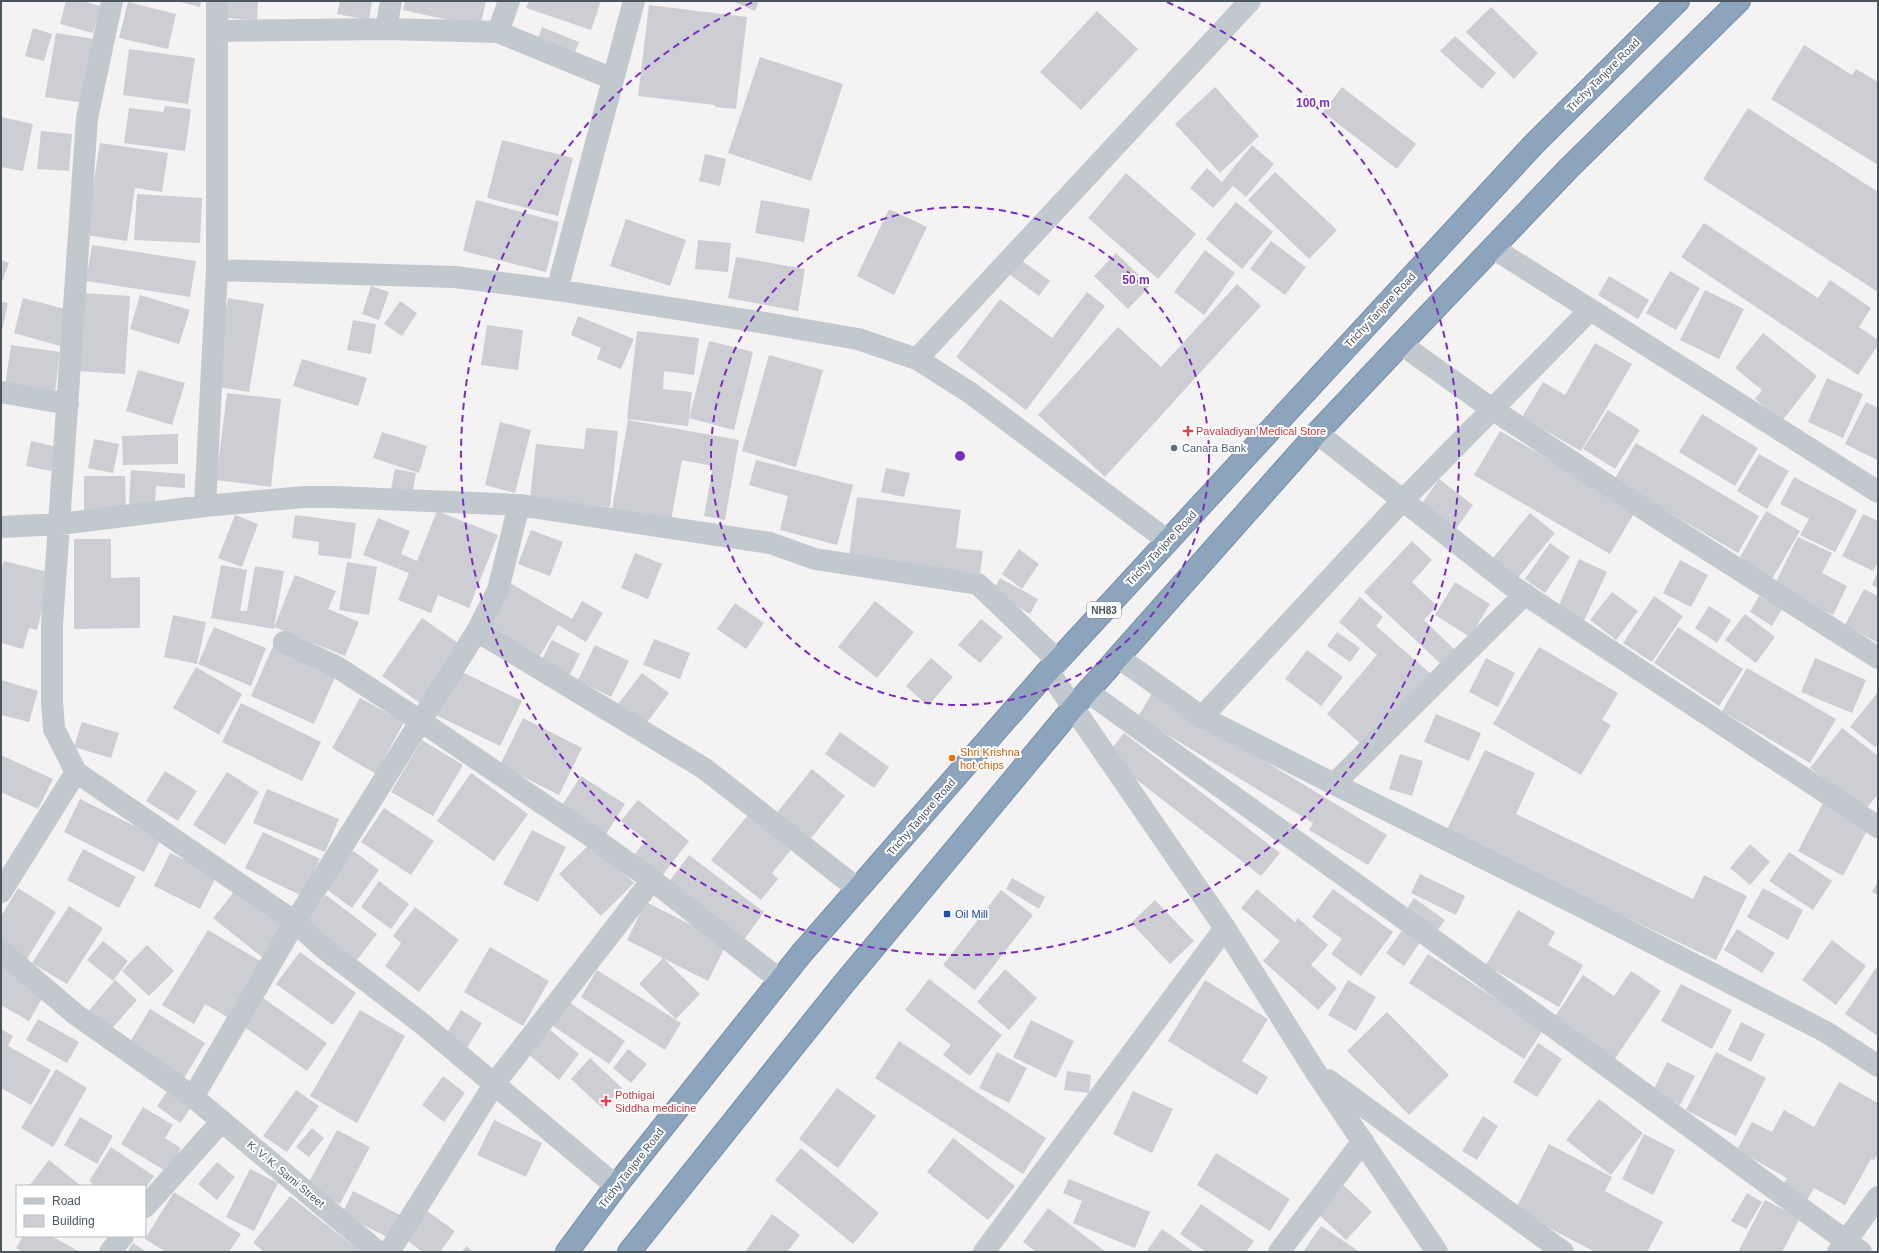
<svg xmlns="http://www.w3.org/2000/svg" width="1879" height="1253" viewBox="0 0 1879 1253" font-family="Helvetica,sans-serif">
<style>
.building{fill:#ccced4}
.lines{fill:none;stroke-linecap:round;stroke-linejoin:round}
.highway-casing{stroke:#788fa8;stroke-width:24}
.minor{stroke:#c1c9cf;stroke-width:22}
.highway{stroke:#8da4bd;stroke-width:22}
.ring{fill:none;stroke:#7b2cbf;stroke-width:2;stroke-dasharray:7 5}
.health-dot{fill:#e0444e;stroke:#fff;stroke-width:1.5}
.service-dot{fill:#5c6f8a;stroke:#fff;stroke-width:1.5}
.food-dot{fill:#e8710a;stroke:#fff;stroke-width:1.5}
.transit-dot{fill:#1a4fb4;stroke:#fff;stroke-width:1.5}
.labels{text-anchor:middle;stroke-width:4;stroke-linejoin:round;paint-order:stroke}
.shield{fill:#fff;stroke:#81888e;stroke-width:1}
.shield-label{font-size:10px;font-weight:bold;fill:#4b555e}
.street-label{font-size:11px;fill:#4b555e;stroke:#fff}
.health-label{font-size:11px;fill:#be3a42;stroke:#fff;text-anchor:start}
.service-label{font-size:11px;fill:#4e5e75;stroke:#fff;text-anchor:start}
.food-label{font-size:11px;fill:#c56008;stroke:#fff;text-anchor:start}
.transit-label{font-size:11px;fill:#164399;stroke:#fff;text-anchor:start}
.centre{fill:#7b2cbf;stroke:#fff;stroke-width:2}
.ring-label{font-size:12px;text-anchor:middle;font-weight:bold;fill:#7b2cbf;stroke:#fff;stroke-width:4;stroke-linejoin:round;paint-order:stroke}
</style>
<rect width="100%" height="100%" fill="#f4f2f2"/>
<path class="building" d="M66,1H82L101,6L93,33L60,24Z
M176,1H201L200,7Z
M227,1H258L257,20L226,18Z
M340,1H372L369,20L337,14Z
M405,1H486L480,27L403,10Z
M529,1H601L591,30L526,8Z
M732,1H759L755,11Z
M128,2L176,14L168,49L119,38Z
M649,5L747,17L736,109L715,107V105L638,96Z
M1491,7L1538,53L1514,79L1466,32Z
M1097,11L1138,49L1081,110L1040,72Z
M542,27L579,42L572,60L536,45Z
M33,28L52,34L44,61L25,56Z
M56,33L95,39L84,103L45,97Z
M1455,36L1496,73L1482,89L1440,51Z
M1804,45L1852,75L1856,69L1878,82V165L1771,99Z
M129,49L195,58L188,104L123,95Z
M760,57L843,84L811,181L728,153Z
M1215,87L1259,136L1220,173L1175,124Z
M1342,87L1416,144L1397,169L1323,112Z
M165,106L191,109L185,151L124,143L129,108L163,112Z
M1748,108L1878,192V292L1703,179Z
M1,117L33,124L23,171L1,167Z
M41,131L72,134L69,171L37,169Z
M502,140L573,158L558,216L487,198Z
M100,143L168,153L162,192L135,188L127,241L85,235Z
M1252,145L1274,164L1246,197L1233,186L1213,208L1190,188L1207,168L1222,182Z
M705,154L726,159L720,186L699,181Z
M1275,172L1337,230L1309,259L1248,200Z
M1126,173L1196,234L1158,279L1088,218Z
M137,194L202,198L200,243L134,240Z
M476,200L559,222L546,272L463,251Z
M761,200L810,209L804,242L755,233Z
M1236,202L1273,232L1242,269L1206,239Z
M889,209L927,227L894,295L857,276Z
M626,219L686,240L670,286L610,266Z
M1704,223L1818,298L1830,280L1871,308L1859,327L1878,340V345L1858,375L1681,257Z
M698,240L731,243L728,272L695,269Z
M1271,241L1306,267L1285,295L1250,269Z
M92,245L196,261L190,297L86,281Z
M1205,250L1235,273L1204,315L1174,292Z
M1116,253L1150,286L1128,309L1094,276Z
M736,257L805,269L798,311L728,298Z
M1,260L9,263L1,285Z
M1021,260L1050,281L1039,296L1010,275Z
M1670,271L1700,288L1676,330L1646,313Z
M1609,276L1649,300L1638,319L1598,295Z
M1237,284L1261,306L1105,477L1038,415L1118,327L1161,367Z
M371,286L389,292L379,320L362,314Z
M1705,290L1744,309L1719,359L1680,340Z
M1087,292L1105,306L1026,410L956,357L1000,299L1052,338Z
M82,293L130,296L125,374L77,371Z
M140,295L190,310L179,344L130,329Z
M23,298L69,310L60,346L14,333Z
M228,298L264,304L249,392L213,386Z
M400,301L417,313L402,336L384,324Z
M1,302L8,303L2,331H1Z
M578,316L634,339L621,369L597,359L601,348L571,335Z
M353,320L376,324L371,354L347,350Z
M487,325L523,330L518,370L481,365Z
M637,331L699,338L694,375L664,371L663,389L692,392L688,426L627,419Z
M1763,333L1817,376L1782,421L1755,399L1762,390L1735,368Z
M709,341L753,352L734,430L689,418Z
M1595,343L1632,364L1581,451L1522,417L1543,382L1565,395Z
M11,345L60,352L55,392L5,386Z
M769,355L823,370L796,467L742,451Z
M302,359L367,378L358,406L293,386Z
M138,370L185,383L172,425L126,411Z
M1827,378L1863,394L1843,438L1808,422Z
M227,393L281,399L271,487L216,480Z
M1866,402L1878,408L1877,460L1845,444Z
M1608,410L1640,430L1615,469L1583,449Z
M1702,414L1758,448L1735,486L1679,452Z
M628,420L739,440L725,520L704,516L713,466L682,460L671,520L612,509Z
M500,422L531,430L515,493L485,485Z
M586,428L618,431L610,507L530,498L536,444L584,449Z
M1500,431L1636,510L1610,554L1474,475Z
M382,432L427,446L419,473L373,458Z
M178,434V464L123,465L122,436Z
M94,439L119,444L113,473L88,468Z
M31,441L57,447L51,471L26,466Z
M1636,443L1759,516L1738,553L1614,480Z
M1759,454L1789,471L1767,509L1737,491Z
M756,460L853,485L837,545L780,530L788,496L749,485Z
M886,468L910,473L904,497L881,492Z
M395,469L416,473L412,495L391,489Z
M131,470L185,474V488L156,486L155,506L129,504Z
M84,476H125L126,510L84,511Z
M1794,477L1857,510L1835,552L1800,535L1809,519L1780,504Z
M1439,479L1473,505L1455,530L1421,505Z
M857,497L961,510L956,548L983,551L980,573L849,557Z
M437,511L498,535L469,608L438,595L431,613L398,600L409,573L363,555L378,518L410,531L401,554L417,561Z
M1766,511L1800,531L1772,579L1739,559Z
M1530,513L1555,533L1516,580L1492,559Z
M1863,514L1878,521V562L1873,571L1842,556Z
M235,515L258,524L242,567L218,558Z
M295,515L356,523L351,559L318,555L319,542L292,538Z
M531,530L563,542L550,576L518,564Z
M1798,537L1832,553L1822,573L1847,586L1833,615L1774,586Z
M74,539H111V578L140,577V628L74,629Z
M1412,541L1432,560L1412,582L1437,606L1424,620L1455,650L1441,664L1364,592Z
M1550,543L1570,557L1545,593L1525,579Z
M1019,549L1039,564L1022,589L1002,574Z
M635,553L662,564L648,599L621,588Z
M1579,559L1607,572L1583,623L1557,610Z
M1680,560L1708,575L1691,607L1663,593Z
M4,561L52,573L37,630L29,628L23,649L1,643V571Z
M347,562L377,567L369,615L339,610Z
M221,565L247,570L240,611H247L255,566L284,571L274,627L295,575L336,591L328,609L359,622L345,656L274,627V629L211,618Z
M1878,571V588L1872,585Z
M1000,578L1038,599L1030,614L992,593Z
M1455,582L1490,604L1470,637L1435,615Z
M510,583L572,619L582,601L603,613L586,642L558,625L538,659L484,627Z
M1864,589L1878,596V643L1845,625Z
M1612,592L1638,611L1616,640L1590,620Z
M1654,596L1683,616L1652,662L1623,643Z
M1759,596L1782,609L1772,626L1750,612Z
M1360,597L1383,617L1376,626L1431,674L1361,744L1327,714L1377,655L1339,622Z
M875,601L914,632L877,678L838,647Z
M735,603L764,623L746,649L717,629Z
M1709,606L1731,620L1717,643L1695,628Z
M1745,614L1775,637L1756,663L1725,640Z
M173,615L206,622L197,664L164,657Z
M422,618L461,645L420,703L382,676Z
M981,619L1003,637L980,663L958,645Z
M214,627L266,648L251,686L198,664Z
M1678,627L1743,669L1719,706L1654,663Z
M1337,632L1360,648L1350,662L1327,646Z
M654,639L690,653L680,679L643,665Z
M552,640L580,654L567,680L539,665Z
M274,644L337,673L314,724L251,696Z
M595,645L629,661L611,697L578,680Z
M1539,647L1618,693L1602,720L1611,725L1581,775L1493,724Z
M1307,650L1343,677L1321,706L1285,679Z
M931,658L953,677L928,706L906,686Z
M1486,658L1515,673L1498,707L1469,692Z
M1815,658L1866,680L1852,713L1801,692Z
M196,667L242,694L219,735L173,708Z
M1747,668L1836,719L1810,763L1722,711Z
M458,670L522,701L500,746L436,715Z
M642,673L669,693L645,725L618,704Z
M1,680L38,691L29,722L1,715Z
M1878,692V744L1875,747L1850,727Z
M1152,693L1387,835L1368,865L1309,830L1313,823L1138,717Z
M360,698L404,722L376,774L332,748Z
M241,703L321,742L302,781L222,742Z
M1436,714L1481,733L1469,761L1424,742Z
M523,718L582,748L559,795L500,765Z
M82,722L119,733L111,758L74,747Z
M1842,728L1878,756V794L1865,810L1810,768Z
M840,732L889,767L874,788L825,754Z
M1124,733L1280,853L1261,876L1106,756Z
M422,740L463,765L433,816L391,792Z
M1485,750L1535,773L1516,814L1693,899L1704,875L1747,896L1716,960L1446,832Z
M1400,754L1423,761L1412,796L1389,789Z
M1,755L53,779L38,809L1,792Z
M812,769L845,796L808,842L775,815Z
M165,771L197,791L178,821L146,801Z
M227,772L259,792L225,845L193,825Z
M471,773L528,814L494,861L437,821Z
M581,776L625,804L605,836L561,807Z
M267,789L339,819L325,852L253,823Z
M80,799L161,839L144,872L64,832Z
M638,800L689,841L661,877L634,855L646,840L621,821Z
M1824,801L1870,825L1843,876L1798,851Z
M384,808L434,841L411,875L361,842Z
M748,815L791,850L772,873L778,879L761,900L711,860Z
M532,830L566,847L538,902L503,884Z
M263,832L320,859L302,896L245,868Z
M593,841L634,883L601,916L559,874Z
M1750,844L1770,862L1750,885L1730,868Z
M83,849L136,877L119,908L67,880Z
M352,850L379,870L352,908L325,888Z
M1789,852L1832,881L1813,910L1769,881Z
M170,853L217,875L200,909L154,886Z
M689,855L764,912L743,941L668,883Z
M1420,874L1465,896L1456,915L1411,893Z
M1012,878L1045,897L1039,909L1006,889Z
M379,881L409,904L391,929L361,907Z
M1878,881V895L1872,892Z
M18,888L56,912L25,962L1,947V916Z
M237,888L286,927L262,957L213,918Z
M1763,888L1803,910L1788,940L1747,917Z
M1257,889L1295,922L1298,918L1328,945L1311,965L1337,988L1318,1010L1263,961L1280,941L1241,908Z
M1333,889L1393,932L1361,976L1331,954L1342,939L1312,917Z
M1001,890L1033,915L975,990L943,965Z
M326,895L377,934L353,965L302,926Z
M1414,898L1445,920L1436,933L1405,912Z
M1155,900L1194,941L1170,964L1131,923Z
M646,902L727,943L708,981L627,940Z
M69,906L103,928L67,984L32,963Z
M415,907L459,940L419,992L385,966L401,943L393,936Z
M1518,910L1555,932L1548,945L1583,965L1559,1007L1486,965Z
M1405,926L1423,938L1404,966L1386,953Z
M1737,929L1775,953L1762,973L1724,950Z
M208,930L260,961L227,1017L205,1004L194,1024L162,1005Z
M1832,940L1866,966L1836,1005L1802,980Z
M103,941L128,961L113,981L87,960Z
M147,945L174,971L149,996L122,971Z
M490,947L549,981L523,1026L464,992Z
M300,952L356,993L333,1025L276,984Z
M1428,954L1543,1030L1524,1059L1409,983Z
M663,958L700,994L676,1019L639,984Z
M1,965L46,992L29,1021L1,1005Z
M1878,965V1036L1845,1014Z
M1005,969L1037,998L1009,1030L977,1002Z
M597,970L681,1023L665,1050L581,997Z
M1631,971L1661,991L1614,1060L1554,1018L1583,975L1614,996Z
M929,979L1002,1035L970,1076L943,1055L951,1045L905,1010Z
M115,980L137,1000L108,1033L86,1014Z
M1205,980L1268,1019L1242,1061L1268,1077L1257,1095L1168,1041Z
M1348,980L1376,997L1356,1031L1328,1015Z
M1681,984L1732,1010L1712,1049L1661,1021Z
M263,998L327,1043L307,1071L243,1026Z
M569,1002L625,1041L609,1064L553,1026Z
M150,1009L205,1043L183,1080L127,1047Z
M360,1010L405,1036L357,1123L310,1096Z
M461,1010L482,1023L467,1048L446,1035Z
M1387,1012L1449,1075L1409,1115L1347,1051Z
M38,1019L79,1042L67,1063L26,1040Z
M1031,1020L1074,1041L1056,1078L1013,1057Z
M1741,1022L1765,1034L1751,1062L1728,1050Z
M1,1029L13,1036L8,1046L51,1070L31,1105L1,1088Z
M550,1030L579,1054L559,1080L529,1055Z
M899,1041L1046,1138L1023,1174L875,1078Z
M1538,1043L1562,1059L1537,1097L1513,1082Z
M628,1049L647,1064L631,1083L613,1068Z
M997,1052L1027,1068L1009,1103L979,1088Z
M1716,1052L1766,1078L1736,1136L1686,1110Z
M590,1058L622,1088L603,1109L571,1079Z
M1667,1062L1695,1076L1680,1105L1653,1091Z
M56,1069L87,1088L53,1147L21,1128Z
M1067,1071L1091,1075L1089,1093L1064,1090Z
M443,1076L465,1093L444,1122L422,1105Z
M1839,1082L1878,1103V1153L1874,1160L1871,1159L1845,1205L1814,1188L1806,1202L1781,1188L1787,1178L1737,1150L1752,1122L1772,1132L1784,1110L1814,1127Z
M173,1083L197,1099L180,1123L157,1106Z
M837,1088L876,1116L838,1168L799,1139Z
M296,1090L319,1106L287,1152L263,1136Z
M1133,1091L1173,1109L1152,1153L1113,1134Z
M1599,1099L1643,1133L1611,1175L1566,1140Z
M143,1107L173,1125L165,1138L181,1148L167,1172L121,1144Z
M1483,1116L1498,1126L1477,1160L1462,1151Z
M80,1117L113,1136L97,1164L64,1145Z
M494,1120L542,1143L526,1177L477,1155Z
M312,1128L324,1138L309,1157L296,1147Z
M337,1130L370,1147L340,1204L307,1186Z
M1644,1134L1675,1150L1653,1195L1622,1179Z
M953,1138L1015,1186L988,1220L927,1172Z
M1549,1144L1612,1177L1605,1191L1663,1222L1647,1252H1595L1515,1210Z
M111,1147L154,1176L145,1189V1186H96L89,1181Z
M801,1148L879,1213L853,1244L775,1180Z
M1216,1153L1290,1199L1270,1231L1197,1185Z
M49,1160L81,1186H29Z
M217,1162L235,1177L217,1200L198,1184Z
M250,1169L278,1183L254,1231L226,1217Z
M1069,1179L1150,1212L1135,1248L1073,1223L1082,1201L1063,1193Z
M1339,1181L1372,1212L1346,1240L1313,1209Z
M353,1191L400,1215L389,1238L342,1214Z
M174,1192L241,1234L229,1252H166L145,1239Z
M1747,1193L1762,1202L1746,1229L1731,1221Z
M290,1196L361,1252H264L253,1243Z
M1765,1200L1800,1218L1782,1252H1738Z
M1201,1204L1254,1241L1246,1252H1206L1180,1234Z
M1048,1208L1106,1252H1036L1023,1242Z
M427,1211L455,1231L440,1252H423L406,1240Z
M772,1214L800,1235L787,1252H745Z
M1321,1226L1360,1252H1303Z
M1162,1229L1194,1252H1146Z
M23,1236H51L80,1252H23L16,1248Z
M133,1243L147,1252H127Z
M467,1246L473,1252H461Z"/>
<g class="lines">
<defs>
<path id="highway" d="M567,1252L616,1186L801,954L1048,671L1534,144L1678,1
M629,1252L841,987L1072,709L1317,433L1401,344L1569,168L1739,1"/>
</defs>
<use href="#highway" class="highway-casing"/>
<path class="minor" d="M217,1V270L205,506L304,497H335L519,505L770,543L815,559L978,584L1058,661
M386,29L391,1
M217,31L386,29L498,32L613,79
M498,32L509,1
M1493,248L1878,492
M217,270L455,277L557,290L765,323L858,339L917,359L969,392L1168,541
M557,290L634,1
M1401,344L1492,409L1656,517L1878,658
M917,359L1250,1
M1,392L68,404
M1317,433L1512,586L1878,827
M1,527L60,524L205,506
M477,631L705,769L858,889
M284,642L337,667L422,722L595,839L652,880L780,980
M1118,657L1202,717L1334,784L1580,906L1826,1032L1878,1066
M1048,671L1225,928L1315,1071L1437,1252
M1088,692L1474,969L1861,1252
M1202,717L1403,500L1590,310
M76,772L54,729L52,700V625L87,118L112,1
M1334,784L1525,594
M1,892L76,772L295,922L322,947L420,1022L616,1186
M1,951L75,1014L193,1097L378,1252
M1328,1080L1563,1252
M193,1097L295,922L477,631L498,590L519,505
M145,1207L222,1121
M110,1252L123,1236
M389,1252L495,1083L652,880
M984,1252L1225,928
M1279,1252L1363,1141
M1838,1252L1878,1197"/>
<use href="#highway" class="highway"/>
</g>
<g class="ring">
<circle cx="960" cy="456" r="249"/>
<path d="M1167 2A499 499 0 1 1 753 2"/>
</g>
<g class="health-dot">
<path d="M1186 425h4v4h4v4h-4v4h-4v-4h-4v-4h4z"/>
<path d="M604 1095h4v4h4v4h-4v4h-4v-4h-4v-4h4z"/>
</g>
<circle class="service-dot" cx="1174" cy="448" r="4"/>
<circle class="food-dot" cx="952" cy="758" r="4"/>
<rect class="transit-dot" x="943" y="910" width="8" height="8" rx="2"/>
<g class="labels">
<rect class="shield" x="1087" y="602" width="34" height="16" rx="3"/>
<g class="shield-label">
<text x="1104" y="614">NH83</text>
</g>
<g class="street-label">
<text transform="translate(1603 75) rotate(-45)" y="4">Trichy Tanjore Road</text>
<text transform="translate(1380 310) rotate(-47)" y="4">Trichy Tanjore Road</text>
<text transform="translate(1161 548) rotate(-47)" y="4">Trichy Tanjore Road</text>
<text transform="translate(921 817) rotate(-49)" y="4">Trichy Tanjore Road</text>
<text transform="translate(631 1168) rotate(-52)" y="4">Trichy Tanjore Road</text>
<text transform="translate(286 1174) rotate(40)" y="4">K. V. K. Sami Street</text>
</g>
<g class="health-label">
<text x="1196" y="435">Pavaladiyan Medical Store</text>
<text x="615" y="1099">Pothigai<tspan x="615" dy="13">Siddha medicine</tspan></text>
</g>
<g class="service-label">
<text x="1182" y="452">Canara Bank</text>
</g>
<g class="food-label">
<text x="960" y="756">Shri Krishna<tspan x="960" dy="13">hot chips</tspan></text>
</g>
<g class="transit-label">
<text x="955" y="918">Oil Mill</text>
</g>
</g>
<circle cx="960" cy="456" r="6" class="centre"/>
<g class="ring-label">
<text x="1313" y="107">100 m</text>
<text x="1136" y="284">50 m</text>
</g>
<rect width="1879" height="1253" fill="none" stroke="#4b555e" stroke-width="4"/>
<rect x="16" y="1185" width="130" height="52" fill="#ffffff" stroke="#b7bbbf"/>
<rect x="24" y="1198" width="20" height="6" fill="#c1c9cf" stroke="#b7bbbf"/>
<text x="52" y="1205" font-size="12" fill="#4b555e">Road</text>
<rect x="24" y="1215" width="20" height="12" fill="#ccced4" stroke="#b7bbbf"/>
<text x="52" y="1225" font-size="12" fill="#4b555e">Building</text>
</svg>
